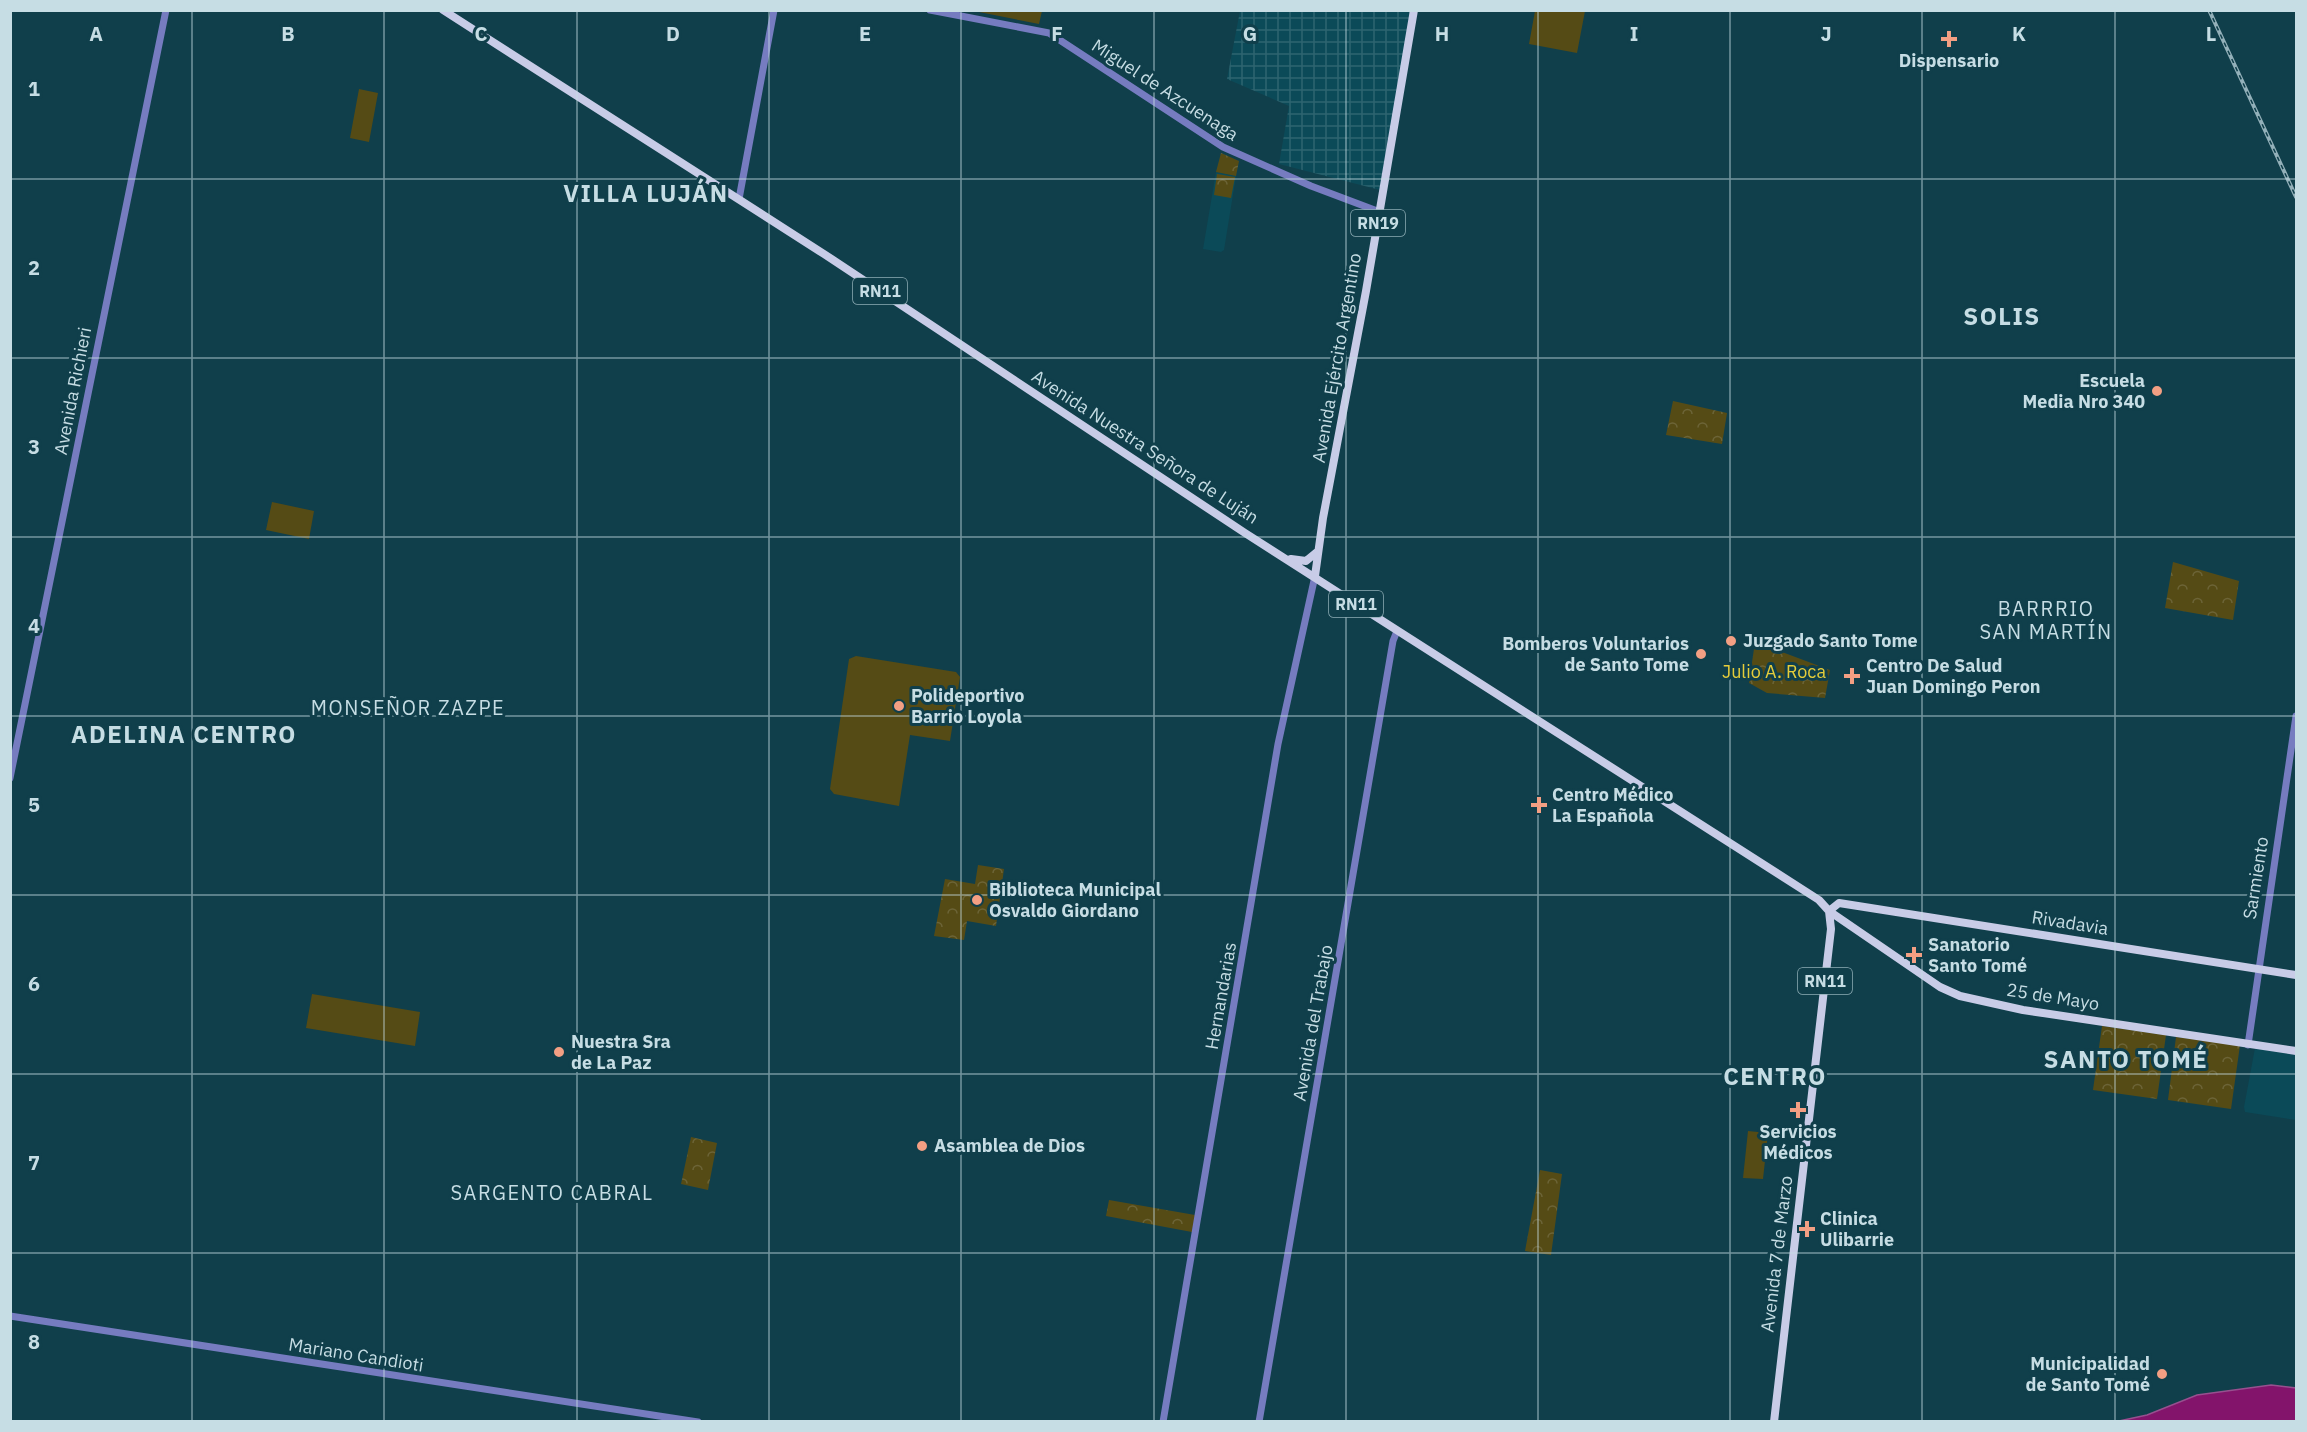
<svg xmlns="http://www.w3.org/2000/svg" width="2307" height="1432" font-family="'IBM Plex Sans',sans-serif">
<defs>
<pattern id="industrial-grid" width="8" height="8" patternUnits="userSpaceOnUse" patternTransform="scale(1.5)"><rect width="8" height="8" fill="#0b4a58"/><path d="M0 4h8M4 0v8" fill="none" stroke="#2d6470"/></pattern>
<pattern id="park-crowns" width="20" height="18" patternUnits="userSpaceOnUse" patternTransform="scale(1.5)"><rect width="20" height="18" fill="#554b15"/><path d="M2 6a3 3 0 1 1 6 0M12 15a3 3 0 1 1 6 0" fill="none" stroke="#6c6437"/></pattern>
</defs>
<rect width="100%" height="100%" fill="#103f4b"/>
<!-- built -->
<path fill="#0b4a58" d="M1216 172 1236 176 1224 250 1221 252 1203 249Z
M2255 1048 2296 1055V1120L2245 1112 2244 1107Z"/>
<!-- industrial -->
<path fill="url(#industrial-grid)" d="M1240 11H1414L1384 191 1279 164 1289 106 1227 79Z"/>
<!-- park -->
<path fill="url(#park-crowns)" d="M1221 153 1239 161 1236 176 1216 172Z
M1217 174 1235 177 1231 198 1214 195Z
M1673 401 1727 413 1722 444 1666 435Z
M2173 562 2239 581 2233 620 2165 608Z
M1755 642 1830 670 1825 698 1767 693 1749 683Z
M978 865 1004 869 996 926 967 921 964 940 934 936 945 879 975 884Z
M2102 1026 2166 1035 2157 1099 2093 1090Z
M2176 1037 2240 1045 2231 1109 2168 1100Z
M691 1137 717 1143 708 1190 681 1184Z
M1540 1170 1562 1174 1551 1255 1525 1251Z
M1109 1200 1195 1215 1192 1232 1106 1216Z"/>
<!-- pitch -->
<path fill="#554b15" d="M974 11V10L1042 11 1039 24Z
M1535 11H1585L1577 53 1529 44Z
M359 89 378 93 369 142 350 138Z
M272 502 314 511 309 539 266 530Z
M856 656 956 672 960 677 950 741 910 735 899 806 834 794 830 789 849 659Z
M312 994 420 1012 415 1046 306 1028Z
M1748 1131 1768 1133 1763 1179 1743 1178Z"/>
<!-- water -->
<path fill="#83146b" stroke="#97508f" stroke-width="1.5" d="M2271 1385 2296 1388V1421H2119L2147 1415 2197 1395Z"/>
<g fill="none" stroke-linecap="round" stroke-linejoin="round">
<!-- minor -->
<path stroke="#767cc0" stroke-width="7" d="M930 10 1049 33 1223 147 1311 186 1380 212
M739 199 774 10
M10 778 166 10
M2248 1045 2296 716
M10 1316 698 1422
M1163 1422 1278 744 1315 576
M1259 1422 1393 641 1397 631"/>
<!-- major -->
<path stroke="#c8cce7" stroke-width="8" d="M443 10 824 254 1245 533 1819 900 1829 911 1940 987 1960 996 2023 1010 2296 1051
M1291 559 1306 561 1317 552
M1315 576 1323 518 1366 291 1414 10
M1829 911 1839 903 2296 975
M1774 1422 1831 929 1829 911"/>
<!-- rail casing -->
<g stroke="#93b0b9" stroke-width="4">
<path id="rail" d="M2209 10 2296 197"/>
</g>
<!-- rail -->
<use href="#rail" stroke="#103f4b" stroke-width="1.5" stroke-dasharray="4.5" stroke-linecap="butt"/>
</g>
<!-- grid -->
<path fill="none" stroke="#c6dde4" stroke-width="1.5" stroke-opacity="0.55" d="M192 10V1422M384 10V1422M577 10V1422M769 10V1422M961 10V1422M1154 10V1422M1346 10V1422M1538 10V1422M1730 10V1422M1922 10V1422M2115 10V1422M10 179H2296M10 358H2296M10 537H2296M10 716H2296M10 895H2296M10 1074H2296M10 1253H2296"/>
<!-- markers -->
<g fill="#f39f83" stroke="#103f4b" stroke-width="2">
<path d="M1946 30h6v6h6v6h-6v6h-6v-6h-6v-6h6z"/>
<circle cx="2157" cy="391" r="6"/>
<circle cx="1731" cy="641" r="6"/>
<circle cx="1701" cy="654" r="6"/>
<path d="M1849 667h6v6h6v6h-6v6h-6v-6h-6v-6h6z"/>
<circle cx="899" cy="706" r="6"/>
<path d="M1536 796h6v6h6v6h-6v6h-6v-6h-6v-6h6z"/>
<circle cx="977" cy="900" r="6"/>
<path d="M1911 946h6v6h6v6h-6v6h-6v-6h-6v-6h6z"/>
<circle cx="559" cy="1052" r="6"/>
<path d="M1795 1101h6v6h6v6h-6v6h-6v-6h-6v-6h6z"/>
<circle cx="922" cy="1146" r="6"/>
<path d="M1804 1220h6v6h6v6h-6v6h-6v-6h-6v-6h6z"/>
<circle cx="2162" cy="1374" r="6"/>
</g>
<g text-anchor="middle" stroke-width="6" stroke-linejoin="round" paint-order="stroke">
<!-- shield labels -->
<g fill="#103f4b" stroke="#8faeb6" stroke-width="1.5">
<rect x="1351" y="210" width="54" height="26" rx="4.5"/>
<rect x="853" y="278" width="54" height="26" rx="4.5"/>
<rect x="1329" y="591" width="54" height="26" rx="4.5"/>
<rect x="1798" y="968" width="54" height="26" rx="4.5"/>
</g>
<g font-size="16" font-weight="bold" fill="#c6dde4">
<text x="1378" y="229">RN19</text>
<text x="880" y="297">RN11</text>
<text x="1356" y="610">RN11</text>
<text x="1825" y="987">RN11</text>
</g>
<!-- poi labels -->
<g font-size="18" font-weight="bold" fill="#c6dde4" stroke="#103f4b" text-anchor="start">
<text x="1949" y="67" text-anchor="middle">Dispensario</text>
<text x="2145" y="387" text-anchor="end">Escuela<tspan x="2145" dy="21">Media Nro 340</tspan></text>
<text x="1743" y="647">Juzgado Santo Tome</text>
<text x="1689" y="650" text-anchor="end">Bomberos Voluntarios<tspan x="1689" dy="21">de Santo Tome</tspan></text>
<text x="1866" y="672">Centro De Salud<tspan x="1866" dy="21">Juan Domingo Peron</tspan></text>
<text x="911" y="702">Polideportivo<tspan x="911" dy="21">Barrio Loyola</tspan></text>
<text x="1552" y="801">Centro Médico<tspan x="1552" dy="21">La Española</tspan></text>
<text x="989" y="896">Biblioteca Municipal<tspan x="989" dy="21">Osvaldo Giordano</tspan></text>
<text x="1928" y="951">Sanatorio<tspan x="1928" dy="21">Santo Tomé</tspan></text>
<text x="571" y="1048">Nuestra Sra<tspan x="571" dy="21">de La Paz</tspan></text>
<text x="1798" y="1138" text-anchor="middle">Servicios<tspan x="1798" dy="21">Médicos</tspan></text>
<text x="934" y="1152">Asamblea de Dios</text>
<text x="1820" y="1225">Clinica<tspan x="1820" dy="21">Ulibarrie</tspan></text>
<text x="2150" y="1370" text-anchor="end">Municipalidad<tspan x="2150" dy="21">de Santo Tomé</tspan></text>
</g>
<!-- street labels -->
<g font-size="18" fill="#c6dde4" stroke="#103f4b">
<text transform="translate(1165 90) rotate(33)" y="6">Miguel de Azcuenaga</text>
<text transform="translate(1337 358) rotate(-80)" y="6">Avenida Ejército Argentino</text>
<text transform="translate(73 391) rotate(-79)" y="6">Avenida Richieri</text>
<text transform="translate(1145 447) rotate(33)" y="6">Avenida Nuestra Señora de Luján</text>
<text transform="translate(2256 878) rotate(-81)" y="6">Sarmiento</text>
<text transform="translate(2070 923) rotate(9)" y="6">Rivadavia</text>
<text transform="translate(1221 996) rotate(-80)" y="6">Hernandarias</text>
<text transform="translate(2053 997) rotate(9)" y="6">25 de Mayo</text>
<text transform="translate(1313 1023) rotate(-80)" y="6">Avenida del Trabajo</text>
<text transform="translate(1777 1254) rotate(-83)" y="6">Avenida 7 de Marzo</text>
<text transform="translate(356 1355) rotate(9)" y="6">Mariano Candioti</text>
</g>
<!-- park labels -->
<g font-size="18" fill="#e6cd3a" stroke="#103f4b">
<text x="1774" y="678">Julio A. Roca</text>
</g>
<!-- neighbourhood labels -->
<g font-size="20" letter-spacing="1.5" fill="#c6dde4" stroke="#103f4b">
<text x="2046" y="616">BARRRIO<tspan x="2046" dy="23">SAN MARTÍN</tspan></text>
<text x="408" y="715">MONSEÑOR ZAZPE</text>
<text x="552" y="1200">SARGENTO CABRAL</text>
</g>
<!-- district labels -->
<g font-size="24" font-weight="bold" letter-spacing="1.5" fill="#c6dde4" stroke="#103f4b">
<text x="646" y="202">VILLA LUJÁN</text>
<text x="2002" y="325">SOLIS</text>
<text x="184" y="743">ADELINA CENTRO</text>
<text x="2126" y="1068">SANTO TOMÉ</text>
<text x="1775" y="1085">CENTRO</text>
</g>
</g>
<g font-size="20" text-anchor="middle" font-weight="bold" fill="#c6dde4" stroke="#103f4b" stroke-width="6" stroke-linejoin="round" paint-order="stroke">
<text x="96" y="41">A</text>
<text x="288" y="41">B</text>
<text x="481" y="41">C</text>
<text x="673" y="41">D</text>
<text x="865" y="41">E</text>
<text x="1057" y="41">F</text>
<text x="1250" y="41">G</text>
<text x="1442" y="41">H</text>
<text x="1634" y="41">I</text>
<text x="1826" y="41">J</text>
<text x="2019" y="41">K</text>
<text x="2211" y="41">L</text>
<text x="34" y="96">1</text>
<text x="34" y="275">2</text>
<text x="34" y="454">3</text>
<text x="34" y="633">4</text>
<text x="34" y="812">5</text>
<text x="34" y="991">6</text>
<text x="34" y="1170">7</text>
<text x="34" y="1349">8</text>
</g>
<!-- border -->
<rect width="2307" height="1432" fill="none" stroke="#c6dde4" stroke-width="24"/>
</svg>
